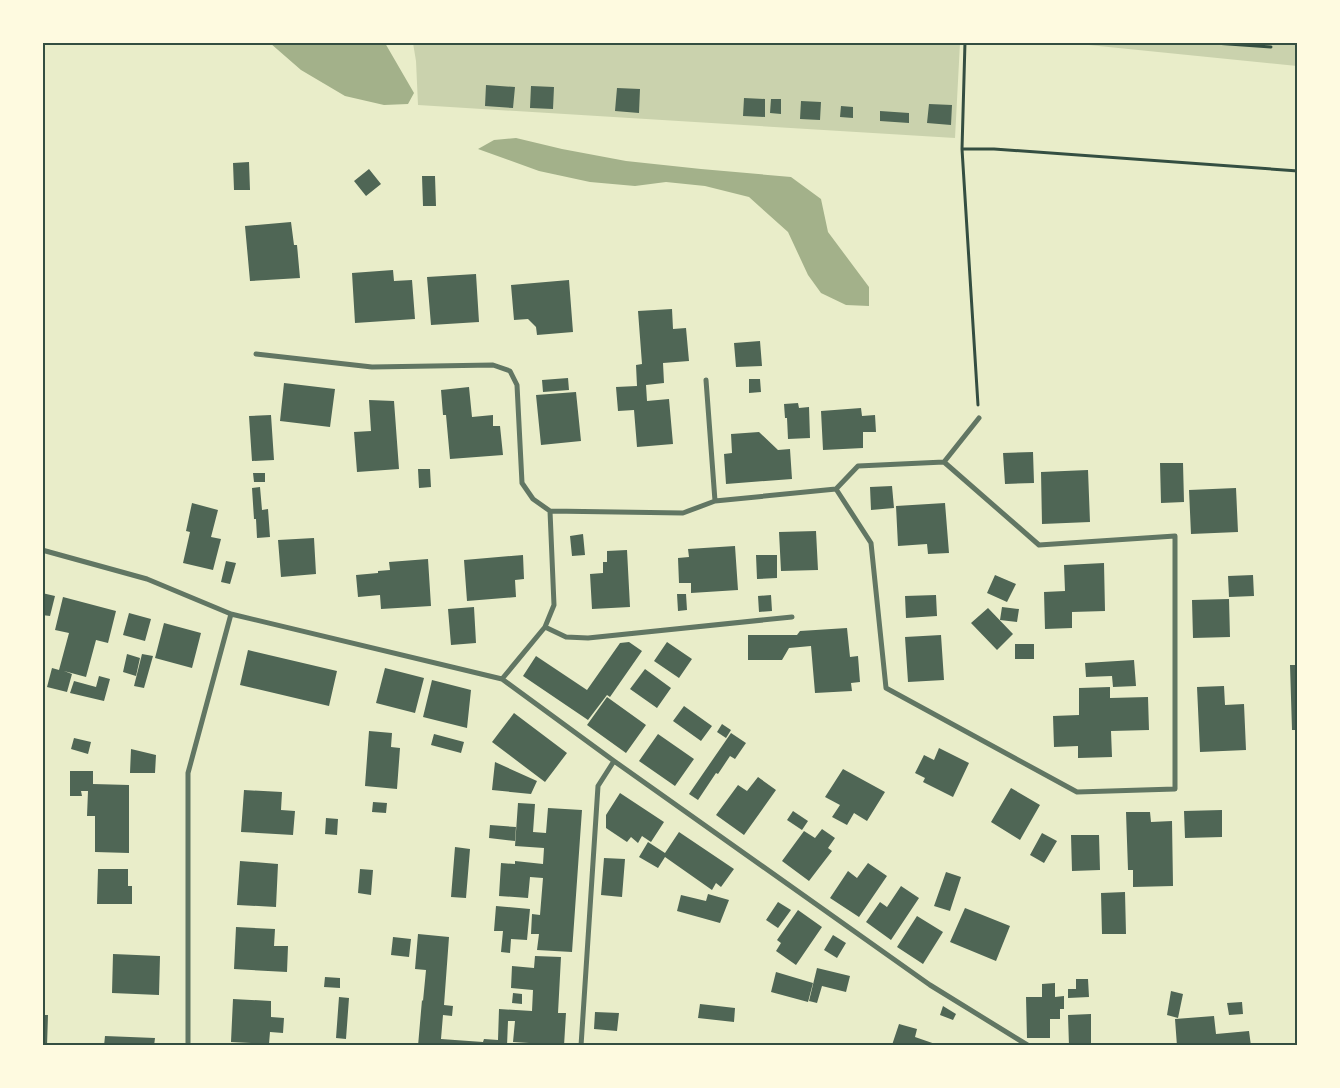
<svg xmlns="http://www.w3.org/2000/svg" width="1340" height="1088" font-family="Arial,sans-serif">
<rect width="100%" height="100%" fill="#e9edc9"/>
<!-- green -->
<path fill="#cad2ad" d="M413 43H960L955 138 418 105 416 61Z
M1069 43H1297V66Z"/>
<!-- water -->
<path fill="#a3b18a" d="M270 43H385L414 93 408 104 384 105 345 96 301 70Z
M516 138 562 149 626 161 701 169 791 177 821 199 828 232 869 287V306L846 305 821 293 808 275 788 232 749 197 705 186 666 182 635 186 590 182 539 171 478 149 494 140Z"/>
<!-- building -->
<path fill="#4f6655" d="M486 85 515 87 513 108 485 106Z
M531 86 554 87 553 109 530 108Z
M617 88 640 89 639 113 615 111Z
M744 98 765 99V117L743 116Z
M771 99H781V114L770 113Z
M801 101 821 102 820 120 800 119Z
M929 104 952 105 951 125 927 123Z
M841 106 853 107V118L840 117Z
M880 111 909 113V123L880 121Z
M249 162 250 190H234L233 163Z
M369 169 381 184 366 196 354 181Z
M422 176H435L436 206H423Z
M291 222 294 245H297L300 278 250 281 245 226Z
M393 270 394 281 412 280 415 319 355 323 352 273Z
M476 274 479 322 431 325 427 277Z
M569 280 573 332 537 335 536 327 528 319 514 320 511 285Z
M672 309 673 329 686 328 689 361 663 363 664 383 646 385 647 401 669 399 673 444 637 447 634 410 618 411 616 387 637 386 636 365 642 364 638 311Z
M760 341 762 366 736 367 734 343Z
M568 378 569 390 543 392 542 380Z
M749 379H760L761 392 749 393Z
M284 383 335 389 330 427 280 421Z
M469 387 472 417 493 415V426H500L503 455 450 459 446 415H443L441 390Z
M576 392 581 441 541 445 536 395Z
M369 400 394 401 399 469 357 472 354 432 371 431Z
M798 403 799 408 809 407 810 438 788 439 787 418H785L784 404Z
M861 408 862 416 875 415 876 432H863V448L823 450 821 411Z
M271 415 274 460 252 461 249 416Z
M759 432 778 450 790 449 792 479 726 484 724 454 732 453 731 434Z
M1033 452 1034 483 1005 484 1003 453Z
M1160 463H1183L1184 502 1161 503Z
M418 469H430L431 487 419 488Z
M1088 470 1090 522 1042 524 1041 472Z
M253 473H265V482H254Z
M892 486 894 508 871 510 870 487Z
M260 487 262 510 268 509 270 537 257 538 256 519H254L252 488Z
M1236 488 1238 532 1191 534 1189 490Z
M192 503 218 510 211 537 221 539 213 570 183 563 190 532 186 531Z
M945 503 949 553 928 554 927 544 898 546 896 506Z
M816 531 818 570 781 571 779 532Z
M583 534 585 555 572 556 570 536Z
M314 538 316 574 281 577 278 540Z
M735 546 738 590 691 593V583H679L678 558 689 557 688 549Z
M627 550 630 607 592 609 590 574 603 573V562H607V551Z
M523 555 524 579 515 580 516 597 467 601 464 560Z
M756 555H777V578L757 579Z
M428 559 431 606 381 609 380 595 358 597 356 575 378 573V571L390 570 389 562Z
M226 561 236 563 230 584 221 582Z
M1104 563 1105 611 1072 612V628L1045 629 1044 592 1065 591 1064 565Z
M995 575 1016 584 1007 602 987 593Z
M1253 575 1254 596 1229 597 1228 576Z
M42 593 55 596 50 616 42 615Z
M677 594H686L687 610 678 611Z
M771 595 772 611 759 612 758 596Z
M936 595 937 616 906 618 905 596Z
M63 597 116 611 108 643 96 640 86 677 64 671 72 674 67 692 47 687 52 668 59 670 69 633 55 630Z
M1229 599 1230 637 1193 638 1192 600Z
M474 607 476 643 451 645 448 609Z
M1002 607 1019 609 1017 622 1000 620Z
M988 608 1013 634 997 650 971 623Z
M129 613 151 619 145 641 123 635Z
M164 623 201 633 192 668 155 658Z
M847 628 850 657 858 656 860 682 851 683 852 691 815 693 811 646 789 648 782 660H748V635H797L800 631Z
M941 635 944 680 908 682 905 637Z
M629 642 642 651 610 697 607 695 588 720 523 676 536 656 587 690 620 643Z
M667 642 692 659 679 678 654 661Z
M1015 644H1034V659H1015Z
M248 650 337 671 329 706 240 685Z
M127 654 140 658 136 676 123 672Z
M142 654 153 656 144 688 134 686Z
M1134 660 1136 686 1113 687 1112 676 1086 677 1085 663Z
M1290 665H1298V730H1292Z
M385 668 424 678 415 713 376 703Z
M645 669 671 688 657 708 630 689Z
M99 676 110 679 104 701 70 693 74 681 96 687Z
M432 680 471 690 467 728 423 717Z
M1224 686 1225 705 1244 704 1246 750 1200 752 1197 687Z
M1110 687V698L1148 697 1149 730 1111 731 1112 757 1078 758V746L1054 747 1053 716 1079 715V688Z
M607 697 646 725 626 753 587 725Z
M684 706 712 726 701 741 673 721Z
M514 713 567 753 545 782 492 742Z
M722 724 731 730 726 738 717 732Z
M369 731 392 733 391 747 400 748 397 789 365 786Z
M731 733 746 743 735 759 730 756 718 774 716 773 698 800 689 794Z
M434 734 464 742 461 753 431 745Z
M658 734 694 759 675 786 639 761Z
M74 738 91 742 88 754 71 749Z
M939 748 969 763 953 797 923 782 925 778 915 773 924 755 934 760Z
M131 749 156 755 155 773H130Z
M495 762 537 781 531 794 492 790Z
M843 769 885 792 867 821 854 813 847 825 832 817 840 805 825 797Z
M70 771H93V784L129 785V853L95 852V816H87L88 791H81L82 796H70Z
M758 777 776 790 744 835 716 815 738 785 747 791Z
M1011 788 1040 805 1020 840 991 822Z
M244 790 282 792 281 810 295 811 293 835 241 832Z
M620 793 664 822 651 842 642 836 638 843 631 837 627 842 606 828V815Z
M373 802 387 803 386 813 372 812Z
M518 803 535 804 533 832 546 833 548 808 582 810 572 952 537 950 539 934H531L532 914 540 915 543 878 530 877 528 898 499 896 501 863 515 864V861L543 864 544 848 515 846Z
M1222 810V837L1185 838 1184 811Z
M793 811 808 821 802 830 787 820Z
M1126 812H1150L1151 822 1172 821 1173 886 1133 887V870H1128Z
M326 818 338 819 337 835 325 834Z
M490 825 516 827 515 841 489 838Z
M822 829 835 838 828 848 832 851 809 881 782 861 804 831 815 838Z
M679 832 734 869 721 887 716 883 712 890 665 857 658 868 639 857 648 842 665 853Z
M1042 833 1057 841 1044 863 1030 855Z
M1071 835H1099L1100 870 1072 871Z
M455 847 470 849 466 898 451 897Z
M604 858 625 859 622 897 601 895Z
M240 861 278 864 276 907 237 905Z
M868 863 887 876 859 917 830 898 848 871 857 878Z
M98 869H128V886H132V904H97Z
M360 869 373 870 371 895 358 893Z
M946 872 961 877 950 911 934 906Z
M901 886 919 898 891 940 866 922 880 902 887 907Z
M1125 892 1126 934H1102L1101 893Z
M708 894 729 900 720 923 677 911 681 895 706 901Z
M778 902 791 910 778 928 766 920Z
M496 906 530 909 527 940 511 939 510 953 501 952 503 931H494Z
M965 908 1010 926 996 961 950 942Z
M798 910 822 927 796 965 776 951 781 943 777 940Z
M917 916 943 932 923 964 897 947Z
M236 927 275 929 274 946H288L287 972 234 969Z
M418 934 449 937 444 1005 453 1006 452 1016 443 1015 441 1039 483 1042 484 1039 498 1040 499 1009 532 1011 533 990 511 988 512 966 534 968 535 956 561 957 558 1013H566L564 1046H530L529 1043 513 1042 515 1021H508L507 1046H418L422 1000 423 1001 426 970 415 969Z
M833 935 846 943 837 958 824 950Z
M393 937 411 939 409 957 391 955Z
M113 954 160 956 159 995 112 993Z
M817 968 850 976 846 992 822 986 817 1003 809 1001Z
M776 972 813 983 808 1002 771 992Z
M325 977 340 978V988L324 987Z
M1076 979H1088L1089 997 1068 998V989H1076Z
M1055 983V997L1064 996V1009H1060V1019H1050V1038H1027L1026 997H1042V984Z
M1171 991 1183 994 1178 1018 1167 1015Z
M513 993 522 994V1004L512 1003Z
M339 997 349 998 346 1039 336 1038Z
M233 999 271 1001V1017L284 1018 283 1033 270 1032 269 1044 231 1042Z
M1242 1002 1243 1014 1229 1015 1227 1003Z
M700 1004 735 1008 734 1022 698 1018Z
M943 1006 956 1014 953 1020 940 1015Z
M595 1012 619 1013 617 1031 594 1029Z
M1091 1014V1046H1069L1068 1015Z
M42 1015H48L47 1046H42Z
M1214 1016 1216 1034 1249 1031 1251 1046H1177L1175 1019Z
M899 1024 917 1029 915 1037 941 1046 892 1045Z
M105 1036 155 1038 154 1046H104Z"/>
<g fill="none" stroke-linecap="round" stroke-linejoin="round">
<!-- path -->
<path stroke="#344e41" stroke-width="3" d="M965 42 962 149 978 405
M1200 42 1271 47
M962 149H994L1298 171"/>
<!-- minor -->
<path stroke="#617663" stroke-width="5" d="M256 354 372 367 493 365 510 371 517 385 522 483 533 499 550 511 683 513 715 501 836 489
M706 380 715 501
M944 462 1039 545 1175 536V789L1077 792 886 688 871 543 836 489 858 466 944 462 979 418
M42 550 147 579 231 614 502 679 614 761 930 985 1029 1046
M545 627 566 637 588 638 792 617
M502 679 545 627 554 605 550 511
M188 1046V773L231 614
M581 1046 598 786 614 761"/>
</g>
<!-- border -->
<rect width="1340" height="1088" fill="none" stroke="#fefae0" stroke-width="88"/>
<rect x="44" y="44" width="1252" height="1000" fill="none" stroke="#344e41" stroke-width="2"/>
</svg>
